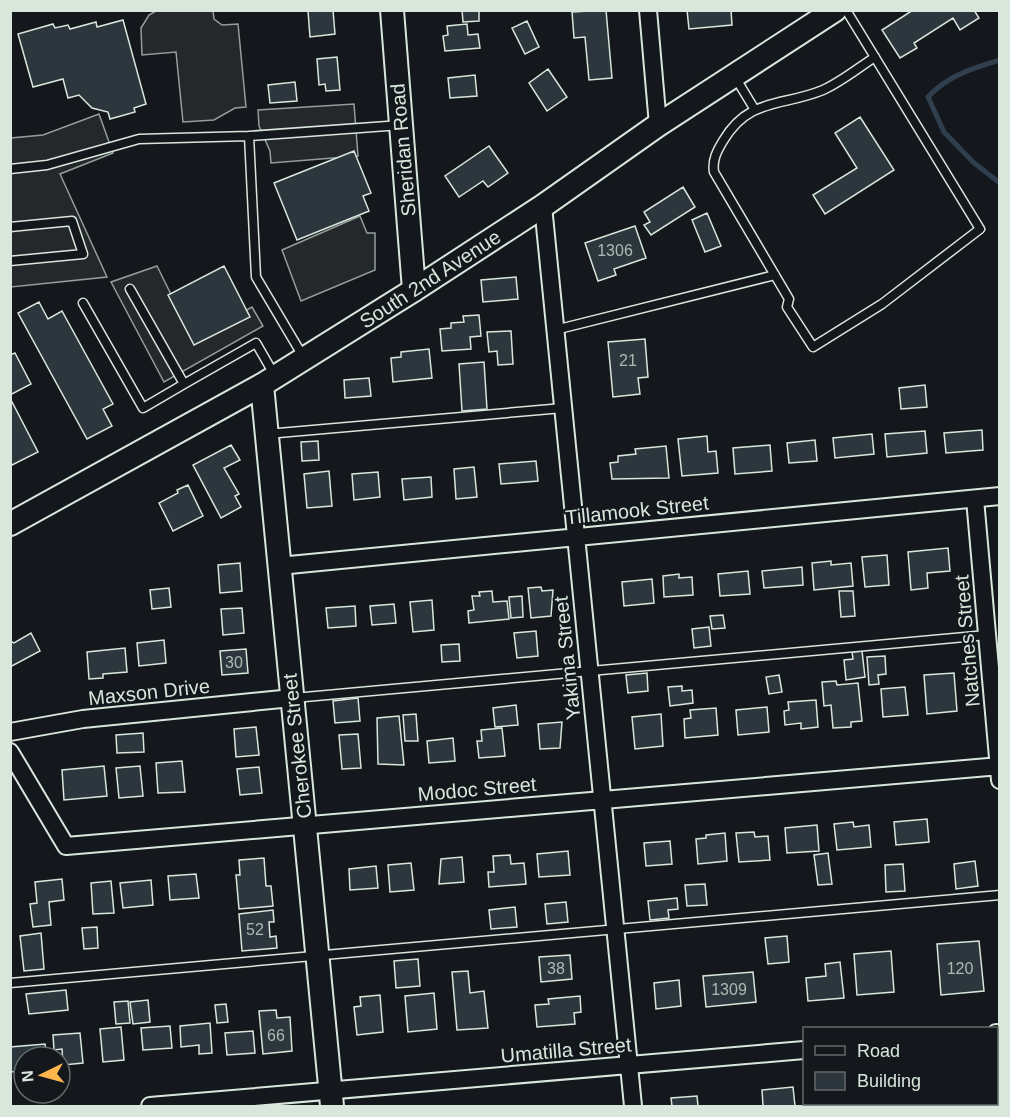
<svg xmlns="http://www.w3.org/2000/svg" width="1010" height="1117" font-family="Helvetica,sans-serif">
<rect width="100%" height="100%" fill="#14181c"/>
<!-- parking -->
<path fill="#24282b" stroke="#939e99" stroke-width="1.5" d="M156 11H213L214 19 222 25 238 24 246 107 235 108 214 120 183 122 176 52 142 55 141 28 149 15Z
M354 104 358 156 271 163 270 151 259 126 258 110Z
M99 114 113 153 60 174 107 277 11 287V138L43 135Z
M360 216 367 233H375V270L301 301 282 250Z
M157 266 193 339 252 307 263 326 164 382 111 282Z"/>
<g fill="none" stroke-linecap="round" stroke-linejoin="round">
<!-- stream -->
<path stroke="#2f3f4d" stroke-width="5" d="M1000 60C973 68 947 76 928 97L944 132 974 163 1000 183"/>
</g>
<!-- building -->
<path fill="#2c363c" stroke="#d8e6dc" stroke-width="1.5" d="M333 10 335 34 310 37 308 11Z
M462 10H479V21L463 22Z
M606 10 612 78 589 80 585 37 574 38 572 12Z
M687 10H731L732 25 689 29Z
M913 10H974L979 18 960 30 953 18 914 43 917 48 900 58 882 30Z
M123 20 146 104 134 108 135 112 110 119 108 112 92 108 79 95 68 98 63 79 33 87 18 34 53 24 55 28 68 25 70 29 96 22 97 27Z
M527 21 539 47 525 54 512 28Z
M467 24 468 35 478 34 480 48 445 51 443 36 448 35 447 26Z
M337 57 340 90 326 91 325 84 319 85 317 59Z
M548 69 567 97 547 111 529 83Z
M475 75 477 96 450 98 448 78Z
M295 82 297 101 270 103 268 85Z
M860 117 894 170 825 214 813 195 857 168 835 133Z
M489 146 508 173 488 187 483 181 459 197 445 176Z
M354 151 371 193 363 196 369 211 297 240 274 183Z
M683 187 695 207 651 235 644 225 650 222 644 212Z
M707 213 721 246 705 252 692 220Z
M635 226 646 258 614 269 616 275 598 281 585 243Z
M224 266 250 317 194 345 168 295Z
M516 277 518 299 483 302 481 280Z
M39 302 48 319 62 311 113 404 103 409 112 426 87 439 18 313Z
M479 315 481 336 470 337 471 349 442 351 440 329 451 328V323L464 322 463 316Z
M511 331 513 364 498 365 497 351 489 352 487 332Z
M645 339 648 377 638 378 640 394 613 397 608 342Z
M429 349 432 378 393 382 391 358 401 357V352Z
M15 353 31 384 10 395V355Z
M484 362 487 409 462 411 459 364Z
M369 378 371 396 345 398 344 380Z
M925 385 927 407 901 409 899 388Z
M10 398 38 452 10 466Z
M982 430 983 450 946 453 944 433Z
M925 431 927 453 887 457 885 434Z
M872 434 874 454 835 458 833 438Z
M707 436 708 452 716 451 718 473 682 476 678 439Z
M815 440 817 461 789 463 787 443Z
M318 441 319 460 302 461 301 442Z
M231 445 240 460 224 468 239 494 235 496 241 507 221 518 193 465Z
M770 445 772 471 735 474 733 448Z
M666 446 669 478 612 479 610 463 618 462V456L636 454 635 449Z
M536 461 538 481 501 484 499 464Z
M474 467 477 497 456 499 454 469Z
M329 471 332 506 307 508 304 474Z
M378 472 380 497 354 500 352 474Z
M431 477 432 497 404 500 402 479Z
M188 485 203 516 173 531 159 503 178 493 177 490Z
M948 548 950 571 927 573 928 588 911 590 908 552Z
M887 555 889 585 865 587 862 557Z
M831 561V565L851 563 853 586 814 590 812 563Z
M240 563 242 591 220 593 218 565Z
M802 567 803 585 764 588 762 571Z
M748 571 750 594 720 596 718 574Z
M679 574V578L692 577 693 595 664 597 663 576Z
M652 579 654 603 624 606 622 582Z
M541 587 542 591 553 590 551 616 531 618 528 588Z
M169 588 171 607 152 609 150 590Z
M492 591 493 602 507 601 509 619 469 623 468 611 474 610 472 596H480L479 592Z
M839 591H853L855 616 841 617Z
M522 596 523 617 511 618 509 597Z
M432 600 434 630 413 632 410 602Z
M394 604 396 623 372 625 370 606Z
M355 606 356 626 328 628 326 608Z
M242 608 244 633 223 635 221 609Z
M723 615 725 628 712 629 710 616Z
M709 627 711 646 694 648 692 629Z
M536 631 538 656 517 658 514 633Z
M31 633 40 651 10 667V641L14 643Z
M164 640 166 663 139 666 137 643Z
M459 644 460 661 442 662 441 645Z
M125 648 127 672 103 674V678L89 679 87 652Z
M246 649 248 673 222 675 220 651Z
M862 651 865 677 846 680 844 660 853 659 852 652Z
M885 656 886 674 878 675 879 684 869 685 867 657Z
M647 673 648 691 628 693 626 675Z
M954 673 957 711 927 714 924 675Z
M779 675 782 692 769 694 766 677Z
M836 681 837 685 858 683 862 721 851 722V727L833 728 831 705 824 706 822 682Z
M682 686V691L692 690 693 703 670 706 668 687Z
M905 687 908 715 883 717 881 689Z
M358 698 360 721 335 723 333 701Z
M816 700 818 727 801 729V723L785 725 784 711 789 710 788 702Z
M516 705 518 725 495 727 493 708Z
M767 707 769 732 738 735 736 710Z
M716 708 718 735 685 738 684 719 691 718 690 710Z
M416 714 418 741H405L403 715Z
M661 714 663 746 635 749 632 717Z
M399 716 404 765 378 764 377 718Z
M562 722 560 748 540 749 538 724Z
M256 727 259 755 236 757 234 729Z
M502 728 505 756 479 758 477 741H482L481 730Z
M143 733 144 752 117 753 116 735Z
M358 734 361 768 342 769 339 735Z
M453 738 455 761 429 763 427 741Z
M182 761 185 792 158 793 156 763Z
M104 766 107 796 64 800 62 770Z
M140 766 143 796 119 798 116 768Z
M259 767 262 793 240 795 237 769Z
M927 819 929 842 896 845 894 822Z
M853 822 854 827 869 825 871 847 837 850 834 824Z
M817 825 819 851 787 853 785 828Z
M754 832 755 837 768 836 770 860 739 862 736 833Z
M725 833 727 861 698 864 696 839 706 838V835Z
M670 841 672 864 646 866 644 843Z
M568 851 570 875 539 877 537 854Z
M828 853 832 884 818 885 814 855Z
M510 855 511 864 524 863 526 884 489 887 488 872H494L493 856Z
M462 857 464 882 439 884 441 859Z
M264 858 266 886H271L273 906 239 909 236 875H240L239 860Z
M975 861 978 886 956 889 954 864Z
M411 863 414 890 390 892 388 865Z
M903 864 905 891 886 892 885 865Z
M376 866 378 888 350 890 349 869Z
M196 874 199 898 170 900 168 876Z
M62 879 64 900 49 902 51 925 33 927 30 904 37 903 35 882Z
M151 880 153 905 123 908 120 883Z
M111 881 114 913 93 914 91 883Z
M705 884 707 905 687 906 685 885Z
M677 898 678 909 668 910 669 918 650 920 648 901Z
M566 902 568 922 547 924 545 904Z
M515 907 517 927 491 929 489 910Z
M273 910 274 922H269L270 937 276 936 277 948 242 951 239 914Z
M97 927 98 948 84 949 82 928Z
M41 933 44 969 24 971 20 936Z
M787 936 789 962 768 964 765 938Z
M979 941 984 991 941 995 937 944Z
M891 951 894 992 857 995 854 954Z
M570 955 572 979 541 982 539 957Z
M418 959 420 986 396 988 394 961Z
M840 962 844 998 808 1001 806 978 826 976 825 964Z
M468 971 470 993 484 991 488 1028 457 1030 452 972Z
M753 972 756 1002 706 1007 703 976Z
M679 980 681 1006 656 1009 654 983Z
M66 990 68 1010 29 1014 26 994Z
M434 993 437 1029 408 1032 405 996Z
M380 995 383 1032 357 1035 354 1007 361 1006 360 997Z
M580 996 581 1012 574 1013 575 1024 537 1027 535 1005 549 1004 548 999Z
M148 1000 150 1022 133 1024 130 1002Z
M128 1001 130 1023 116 1024 114 1002Z
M226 1004 228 1022 217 1023 215 1005Z
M276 1010 277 1018 290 1017 292 1051 263 1054 259 1011Z
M210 1023 212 1053 199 1054V1045L181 1047 180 1026Z
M170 1026 172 1048 143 1050 141 1028Z
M121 1027 124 1060 103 1062 100 1029Z
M253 1031 255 1053 227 1055 225 1033Z
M80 1033 83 1063 63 1065 62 1049 54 1050 53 1035Z
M45 1044 47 1057H24V1071L10 1072V1047Z
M793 1087 795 1106H763L762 1090Z
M697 1096 698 1106H672L671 1098Z
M860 1104H896V1105L860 1106Z"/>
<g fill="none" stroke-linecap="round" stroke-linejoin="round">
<!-- lane casing -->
<g stroke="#d8e6dc" stroke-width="11">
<path id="lane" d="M846 10 980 229 882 304 813 347 787 307 789 299 714 172C712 160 717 151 723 141 749 97 782 107 823 90 841 82 858 68 875 57
M735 77 755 110
M10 169 47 165 139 139 249 136
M10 227 72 221 83 254 10 261
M130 289 184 384 256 343 275 376
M83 303 143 408 184 384
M555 330 775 275
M304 358 256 277 249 136 401 125
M267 434 563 408
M294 698 987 635
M10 983 1000 895"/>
</g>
<!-- street casing -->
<g stroke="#d8e6dc" stroke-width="20">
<path id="street" d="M648 10 658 125
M543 206 633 1106
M975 499 1000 780
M279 566 1000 496
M10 732 83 719 292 698
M10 752 66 846 1000 766
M996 1033H1000
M150 1106 804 1050"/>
</g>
<!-- secondary casing -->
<g stroke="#d8e6dc" stroke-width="26">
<path id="secondary" d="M392 10 414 290
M262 385 332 1106
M10 524 262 385 414 290 543 206 658 125 835 10"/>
</g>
<!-- lane -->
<use href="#lane" stroke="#14181c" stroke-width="8"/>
<!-- street -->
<use href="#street" stroke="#14181c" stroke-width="16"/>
<!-- secondary -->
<use href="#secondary" stroke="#14181c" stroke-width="22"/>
</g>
<g text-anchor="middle" stroke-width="4.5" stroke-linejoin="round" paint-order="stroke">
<!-- number labels -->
<g font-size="16" fill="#adbab4">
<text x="615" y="256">1306</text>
<text x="628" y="366">21</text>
<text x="234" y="668">30</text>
<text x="255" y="935">52</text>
<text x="556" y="974">38</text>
<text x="960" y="974">120</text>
<text x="729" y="995">1309</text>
<text x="276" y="1041">66</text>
</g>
<!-- street labels -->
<g font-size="20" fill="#d8e6dc" stroke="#14181c">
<text transform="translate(403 150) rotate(-95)" y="7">Sheridan Road</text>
<text transform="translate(430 279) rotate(-33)" y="7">South 2nd Avenue</text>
<text transform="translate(637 510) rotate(-6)" y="7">Tillamook Street</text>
<text transform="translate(967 641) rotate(-95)" y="7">Natches Street</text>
<text transform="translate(567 658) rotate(-96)" y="7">Yakima Street</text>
<text transform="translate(149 692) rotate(-6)" y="7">Maxson Drive</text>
<text transform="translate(297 746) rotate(-96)" y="7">Cherokee Street</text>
<text transform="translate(477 789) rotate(-5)" y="7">Modoc Street</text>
<text transform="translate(566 1050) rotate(-5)" y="7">Umatilla Street</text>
</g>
</g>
<!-- border -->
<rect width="1010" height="1117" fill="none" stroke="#d8e6dc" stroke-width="24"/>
<!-- legend -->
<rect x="803" y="1027" width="195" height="78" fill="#14181c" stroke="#626a69" stroke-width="1.5"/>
<rect x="815" y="1046" width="30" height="9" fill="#14181c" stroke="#626a69" stroke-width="1.5"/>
<text x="857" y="1057" font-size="18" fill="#d8e6dc">Road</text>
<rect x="815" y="1072" width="30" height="18" fill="#2c363c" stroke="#626a69" stroke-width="1.5"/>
<text x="857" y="1087" font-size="18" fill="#d8e6dc">Building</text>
<!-- north arrow -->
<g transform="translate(42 1075) rotate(265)"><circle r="28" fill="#14181c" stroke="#626a69" stroke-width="1.5"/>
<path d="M0-4.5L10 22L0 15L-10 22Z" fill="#ffb74d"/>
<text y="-9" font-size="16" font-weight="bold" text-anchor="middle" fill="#d8e6dc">N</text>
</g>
</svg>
